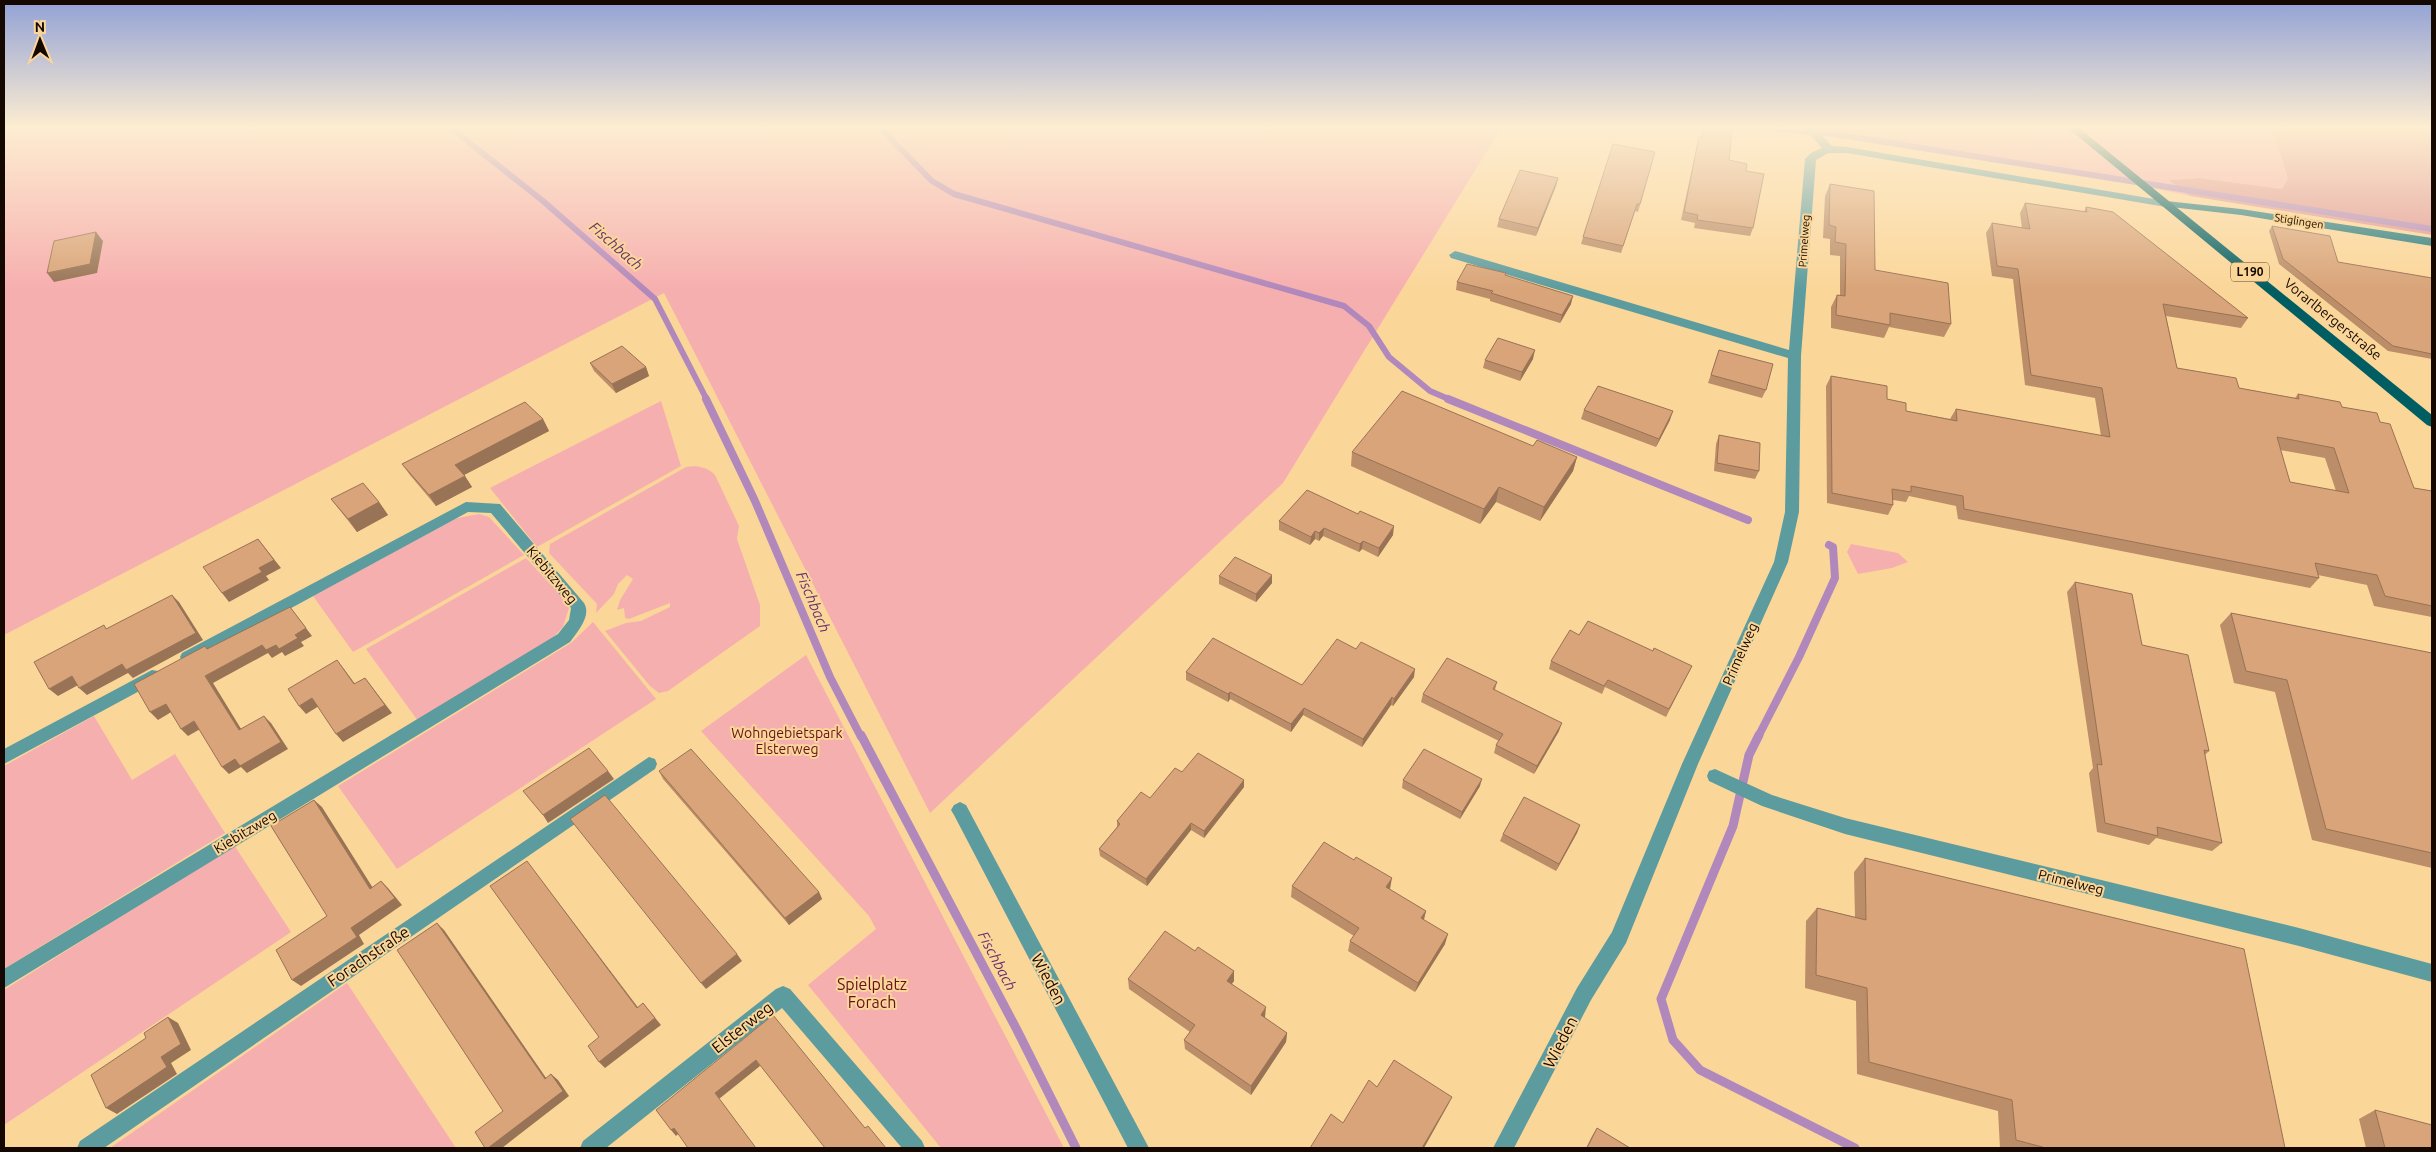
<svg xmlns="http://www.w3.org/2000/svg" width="2436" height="1152" font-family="Ubuntu,sans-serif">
<rect width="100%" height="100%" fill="#fbd699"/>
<!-- green -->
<path fill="#f6afaf" d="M4 128H1501L1283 483 930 813 664 293 4 635Z
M1785 128H2272L2288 179 2282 189 2200 178 2170 180 2190 196 2083 173Z
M661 401 681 466 537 547 490 488Z
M686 467C697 465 707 467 715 475L739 526 737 539 760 605V626L668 691 659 693 650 686 605 631 626 623 641 621 670 607V603L629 619 625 618 624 608 617 610 620 600 633 579 627 575 618 584 614 594 596 613 597 604 549 553 550 544Z
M479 514 489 517 524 555 353 652 313 596 453 519Z
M1851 544 1898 553 1908 562 1892 568 1858 574 1847 552Z
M526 558 562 597 569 608 563 627 551 640 418 721 366 649Z
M593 622 656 699 397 869 338 786 571 643Z
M806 655 1064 1148H941L808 985 876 929 869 916 701 731Z
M94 716 132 780 175 754 225 833 4 969V766Z
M234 845 291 932 4 1125V990Z
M347 983 456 1148H110Z"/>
<!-- forest -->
<path fill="#df9897" d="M2272 128H2432V235L2190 196 2169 180 2200 178 2282 189 2288 179Z"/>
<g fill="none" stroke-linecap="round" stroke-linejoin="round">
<!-- stream-far2 -->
<path stroke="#b188bb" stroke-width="6" d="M451 128 543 201 655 299 707 400
M880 128 932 181 954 194 1344 306 1369 326 1389 357 1430 391 1451 400
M1771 128 1834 134 2432 229"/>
<!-- stream-far1 -->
<path stroke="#b188bb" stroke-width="8" d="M706 399 755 501 830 677 861 737
M1448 399 1748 520
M1758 737 1799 657 1835 578 1833 547 1829 545"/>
<!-- stream -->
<path stroke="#b188bb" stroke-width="9" d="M861 735 1017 1030 1076 1148
M1759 735 1749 755 1733 826 1661 999 1673 1040 1700 1070 1855 1148"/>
<!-- street -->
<path fill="#5c9c9f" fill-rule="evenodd" d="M1804 128H1815L1832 146 1847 147 2166 201 2172 204 2166 207 1847 153H1828L1816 160 1801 356 1799 512 1788 562 1698 764 1626 943 1591 1000 1514 1148H1493L1577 988 1612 932 1682 764 1774 562 1785 512 1788 358 1451 258 1449 255 1455 251 1459 252 1789 350 1805 159 1811 153 1822 148Z
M466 502 500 504 584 603C592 616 577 632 570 642L4 988V969L558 634 569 620 571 608 491 513 468 512 194 661 188 663 182 661 180 657 182 653Z
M152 670 158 671 160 676 158 681 4 764V749Z
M649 757 655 759 657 764 655 769 104 1148H77L80 1141Z
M1715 769 1772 795 1845 818 2299 928 2432 964V982L2299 946 1845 834 1762 806 1709 781 1707 776 1709 771Z
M960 802 966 805 1149 1148H1128L954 815 951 810 954 805Z
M783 986 790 989 922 1141 925 1148H902L782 1008 606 1148H580L583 1141 776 989Z"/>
<!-- secondary -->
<path fill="#21787c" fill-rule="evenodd" d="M2166 201 2241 209 2432 238V246L2241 215 2162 206 2160 204Z"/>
<!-- primary -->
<path fill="#005d61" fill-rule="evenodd" d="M2068 128H2079L2432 415V427L2427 425Z"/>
</g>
<!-- wall -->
<path fill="#bb8d68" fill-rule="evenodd" d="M1703 128H1719L1729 160 1746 171 1753 228 1750 236 1694 228 1695 223 1681 220 1697 145 1699 137H1701Z
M1655 152 1638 212 1635 211 1621 253 1581 244 1583 237Z
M1558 178 1556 186 1536 236 1497 227 1499 219Z
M1830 184 1875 270 1951 324 1944 337 1889 327 1884 338 1831 328V307L1837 295H1840V256L1830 255V239L1823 238 1825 196Z
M2025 203 2084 212 2086 207 2248 318 2241 328 2166 316 2177 368 2239 388 2295 398 2298 394 2342 407 2380 422 2414 488 2432 491V617L2374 606 2367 585 2318 575 2319 578 2310 588 1958 519 1956 506 1909 496 1906 502 1893 500V505L1888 515 1827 503 1826 386 1831 376 1887 399 1906 411 1950 419 1956 409 2101 436 2095 398 2025 385 2013 279 1992 276 1986 233 1992 223 2022 228 2020 213ZM2280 450 2325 458 2336 491 2290 482Z
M2272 226 2338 262 2432 278V359L2388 351 2279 264 2269 231Z
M1506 273 1505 275 1571 304 1560 323 1490 301V299L1456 290 1457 282Z
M1719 350 1766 390 1762 398 1708 383Z
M1533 359 1520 381 1483 368 1485 360Z
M590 363 646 367 649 376 616 393 594 371Z
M1584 410 1670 420 1656 447 1581 419Z
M543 419 549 431 464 475 472 487 436 506 410 475 402 464Z
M1719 435 1759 471 1755 479 1714 471 1716 444Z
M1533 446 1577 457 1573 471 1540 521 1496 502 1480 524 1351 466 1352 452Z
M331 499 379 502 388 515 357 532Z
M1279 521 1393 535 1378 557 1362 549 1359 552 1323 536 1319 541 1315 539 1310 545 1279 530Z
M1219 576 1272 583 1256 602 1219 584Z
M2075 582 2142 645 2209 751 2205 755 2222 843 2212 851 2156 838 2149 845 2097 832 2089 773 2093 768 2067 592Z
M2231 613 2432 653V868L2312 840 2275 692 2234 683 2220 625Z
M1579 635 1653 651 1692 666 1666 717 1605 687 1602 694 1549 669 1551 661Z
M1186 672 1302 685 1414 677 1393 706 1391 705 1362 747 1303 715 1291 732 1230 699 1228 702 1186 680Z
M1497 682 1495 690 1559 731 1534 774 1494 753 1496 745 1499 741 1421 702 1423 694Z
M659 771 819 892 822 899 789 925 663 779Z
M1182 772 1244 780V787L1204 838 1191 830 1147 886 1100 856 1099 849 1117 827V821L1150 798Z
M1403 780 1480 786 1460 819 1402 788Z
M1580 825 1577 833 1556 871 1500 841 1503 834Z
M1865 858 2285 1148H2000L1998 1111 1857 1074 1856 1001 1805 988 1806 921 1817 908 1855 917 1854 872Z
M1292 886 1390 889V890L1426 911 1424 920 1445 944 1415 992 1348 951 1350 941 1354 936 1291 897Z
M1195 951 1234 971V981L1231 984 1265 1017V1018L1287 1033 1286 1042 1251 1095 1185 1049 1184 1040 1190 1032 1129 989 1128 979Z
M2375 1110 2432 1148H2366L2359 1119Z
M1597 1128 1630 1148H1586L1592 1136Z"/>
<!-- shaded-wall -->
<path fill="#987355" d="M1558 178 1556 186 1536 236 1538 228Z
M96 232 103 241 97 273 54 282 47 273Z
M1573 296 1571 304 1560 323 1562 315Z
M1535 350 1533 359 1520 381 1522 372Z
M646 367 649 376 616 393 612 384Z
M1673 411 1670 420 1656 447 1659 439Z
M543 419 549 431 462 476 455 465Z
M1577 457 1573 471 1540 521 1544 507Z
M465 476 472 487 436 506 429 495Z
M1499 487 1496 502 1480 524 1484 509Z
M379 502 388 515 357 532 348 519Z
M1394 526 1393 535 1378 557 1379 548Z
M1324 528 1323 536 1319 541V533Z
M1315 531V539L1310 545 1311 537Z
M258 539 281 568 266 576 269 580 229 602 222 593 259 568Z
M1363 541 1362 549 1359 552 1360 544Z
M1272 575V583L1256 602V594Z
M172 595 179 602 203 640 133 678 128 673 87 695 79 688 122 664Z
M290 607 312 636 301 642 304 646 285 656 282 652 272 658 268 653 213 683 246 737 239 730 205 676 262 645 295 635Z
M337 660 344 669 361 692 354 684Z
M1415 669 1414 677 1393 706 1394 699Z
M72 676 80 684 58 696 49 689Z
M365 678 392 713 343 742 336 734Z
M1230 692V699L1228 702V694Z
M1392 697 1391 705 1362 747 1363 739Z
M312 698 319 706 306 714 299 706Z
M166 704 173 711 158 720 150 712Z
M1304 708 1303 715 1291 732V724Z
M264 716 271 723 288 749 247 773 241 767 229 774 222 767Z
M194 721 202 728 188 736 181 729Z
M1562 723 1559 731 1534 774 1537 766Z
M608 771 614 779 548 823 543 815Z
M1482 779 1480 786 1460 819 1462 812Z
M1244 780V787L1204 838V831Z
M314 800 322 807 378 896 370 889Z
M1191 823V830L1147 886 1146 879Z
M1580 825 1577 833 1556 871 1559 864Z
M527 861 533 869 643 1014 637 1008Z
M1392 878 1390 889 1384 898 1386 887Z
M381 881 388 888 402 905 359 935 364 944 301 986 292 980 351 928Z
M819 892 822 899 789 925 785 918Z
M1426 911 1423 922 1421 918Z
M437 923 444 930 551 1085 545 1079Z
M1448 934 1445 944 1415 992 1418 983Z
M737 954 742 961 706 989 701 983Z
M1234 971V981L1227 991V981Z
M643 1003 661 1025 605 1068 599 1062Z
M1266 1007 1265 1017 1260 1024 1261 1015Z
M168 1017 178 1023 191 1050 171 1063 177 1074 117 1114 106 1108 161 1057Z
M1287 1033 1286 1042 1251 1095V1086Z
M756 1060 760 1066 719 1099 756 1148 715 1093Z
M551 1074 558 1080 569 1096 502 1148H488Z
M1452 1097 1448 1105 1424 1148H1422Z
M674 1128 679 1133 676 1136 671 1130Z"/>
<!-- building -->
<path fill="#d9a479" stroke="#987355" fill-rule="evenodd" d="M1703 128H1719L1732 130 1729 160 1747 164 1746 171 1764 174 1753 228 1697 220 1698 215 1684 212 1699 137H1702Z
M1613 144 1655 152 1640 204H1637L1623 246 1583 237Z
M1520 170 1558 178 1538 228 1499 219Z
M1830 184 1874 191 1875 270 1948 283 1951 324 1890 313V325L1836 315 1837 295 1845 296 1846 244 1835 242 1836 227 1829 225Z
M2025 203 2087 212 2086 207 2113 212 2248 318 2163 304 2177 368 2236 378 2239 388 2299 399 2298 394 2340 402 2342 407 2377 413 2380 422 2390 424 2414 488 2432 491V606L2385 596 2377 575 2315 563 2319 578 1964 509 1963 496 1911 486V492L1892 489 1893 505 1832 493 1831 376 1887 386V399L1906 403V411L1957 421 1956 409 2110 437 2102 388 2031 375 2018 269 1997 266 1992 223 2030 229ZM2277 437 2334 448 2349 493 2290 482Z
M2272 226 2330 236 2338 262 2432 278V354L2393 346 2283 259Z
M96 232 90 264 47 273 54 241Z
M1467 264 1506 273 1505 275 1573 296 1562 315 1491 293 1493 291 1457 282Z
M1498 338 1535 350 1522 372 1485 360Z
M622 346 646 367 612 384 590 363Z
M1719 350 1773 364 1766 390 1711 375Z
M1598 386 1673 411 1659 439 1584 410Z
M1402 391 1533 446 1537 440 1577 457 1544 507 1499 487 1484 509 1352 452Z
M525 402 543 419 455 465 465 476 429 495 402 464Z
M1719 435 1760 443 1759 471 1717 463Z
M363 483 379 502 348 519 331 499Z
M1307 490 1358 514 1360 511 1394 526 1379 548 1363 541 1360 544 1324 528 1319 533 1315 531 1311 537 1279 521Z
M258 539 274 560 259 568 262 572 222 593 203 567Z
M1235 557 1272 575 1256 594 1219 576Z
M2075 582 2132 594 2142 645 2188 655 2209 751 2204 750 2222 843 2157 827 2158 836 2105 823 2097 764 2102 765Z
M172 595 196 633 126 670 122 664 79 688 72 676 49 689 34 662 104 625 106 629Z
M290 607 306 628 295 635 298 638 279 649 276 645 266 650 262 645 205 676 239 730 264 716 281 742 240 766 235 759 222 767 194 721 181 729 166 704 150 712 134 684 205 646 207 649Z
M2231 613 2432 653V853L2326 829 2287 680 2246 671Z
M1588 621 1653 651 1654 648 1692 666 1669 709 1608 680 1604 686 1551 661 1570 630 1579 635Z
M1213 638 1302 685 1337 639 1356 649 1361 642 1415 669 1394 699 1392 697 1363 739 1304 708 1291 724 1230 692 1228 694 1186 672Z
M1447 658 1497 682 1493 689 1562 723 1537 766 1496 745 1503 734 1423 694Z
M337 660 354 684 365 678 385 705 336 734 312 698 299 706 288 689Z
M589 748 608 771 543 815 523 791Z
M691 749 819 892 785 918 659 771Z
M1424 749 1482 779 1462 812 1403 780Z
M1198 753 1244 780 1204 831 1191 823 1146 879 1099 849 1120 824 1117 821 1141 792 1150 798 1175 768 1182 772Z
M605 795 737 954 701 983 570 819Z
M1524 797 1580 825 1559 864 1503 834Z
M314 800 370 889 381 881 395 898 351 928 357 937 292 980 276 950 327 916 271 826Z
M1324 842 1354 860 1356 857 1392 878 1386 887 1426 911 1421 918 1448 934 1418 983 1350 941 1359 928 1292 886Z
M1865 858 2244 949 2285 1148H2046L2016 1140 2012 1100 1869 1062 1867 988 1816 975 1817 908 1866 920Z
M527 861 637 1008 643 1003 655 1018 599 1062 588 1046 599 1037 490 886Z
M437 923 545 1079 551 1074 563 1091 488 1148H485L475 1132 503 1111 397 950Z
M1165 931 1195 951 1198 947 1234 971 1227 981 1266 1007 1261 1015 1287 1033 1251 1086 1184 1040 1195 1025 1128 979Z
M773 1015 865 1128 868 1126 886 1148H825L756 1060 715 1093 756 1148H688L674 1128 671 1130 656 1110Z
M168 1017 181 1044 161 1057 167 1067 106 1108 91 1075 146 1038 144 1033Z
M1394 1060 1452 1097 1422 1148H1310L1331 1114 1343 1123 1369 1080 1377 1087Z
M2375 1110 2432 1125V1148H2385Z
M1597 1128 1630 1148H1587Z"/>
<!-- sky -->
<linearGradient id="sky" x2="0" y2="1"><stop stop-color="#92a2d6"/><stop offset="0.44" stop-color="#fdedd1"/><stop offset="1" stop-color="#fdedd1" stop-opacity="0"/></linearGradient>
<rect width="2436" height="289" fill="url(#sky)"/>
<g text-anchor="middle" stroke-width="4" stroke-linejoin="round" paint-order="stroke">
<!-- far-street labels -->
<g font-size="11" fill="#150800" stroke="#fbd699">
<text transform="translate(2299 221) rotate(9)" y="4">Stiglingen</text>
<text transform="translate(1804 241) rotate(-86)" y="4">Primelweg</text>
</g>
<!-- shield labels -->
<rect fill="#fbd699" stroke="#5a462e" stroke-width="1" x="2231" y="262.5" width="38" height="19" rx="4"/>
<g font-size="12" font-weight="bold" fill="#150800">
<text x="2250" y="276">L190</text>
</g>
<!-- street labels -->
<g font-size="14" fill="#150800" stroke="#fbd699">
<text transform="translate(2333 319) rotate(39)" y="5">Vorarlbergerstraße</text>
<text transform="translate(552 575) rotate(50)" y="5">Kiebitzweg</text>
<text transform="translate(1740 654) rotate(-66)" y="5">Primelweg</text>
<text transform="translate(245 832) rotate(-31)" y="5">Kiebitzweg</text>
<text transform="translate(2071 882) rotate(14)" y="5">Primelweg</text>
</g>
<!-- park labels -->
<g font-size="14" fill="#65111c" stroke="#fbd699">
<text x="787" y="738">Wohngebietspark<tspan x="787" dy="16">Elsterweg</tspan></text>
</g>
<!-- water labels -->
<g font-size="15" font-style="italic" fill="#673473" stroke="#fbd699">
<text transform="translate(616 246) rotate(41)" y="5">Fischbach</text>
<text transform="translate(813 602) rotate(67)" y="5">Fischbach</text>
<text transform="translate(997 961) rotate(62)" y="5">Fischbach</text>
</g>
<!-- near-street labels -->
<g font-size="16" fill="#150800" stroke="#fbd699">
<text transform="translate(368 956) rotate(-34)" y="6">Forachstraße</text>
<text transform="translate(1049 979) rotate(62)" y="6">Wieden</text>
<text transform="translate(742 1027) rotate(-38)" y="6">Elsterweg</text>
<text transform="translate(1560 1042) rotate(-63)" y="6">Wieden</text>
</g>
<!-- near-park labels -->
<g font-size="16" fill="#65111c" stroke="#fbd699">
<text x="872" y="990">Spielplatz<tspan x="872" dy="18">Forach</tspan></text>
</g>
</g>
<!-- border -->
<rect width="2436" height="1152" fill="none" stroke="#150800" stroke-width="10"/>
<!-- north arrow -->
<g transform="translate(40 40) rotate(359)" stroke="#fbd699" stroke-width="4" paint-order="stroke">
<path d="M0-4L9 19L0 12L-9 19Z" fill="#150800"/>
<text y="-8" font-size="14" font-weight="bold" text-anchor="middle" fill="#150800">N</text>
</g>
</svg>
